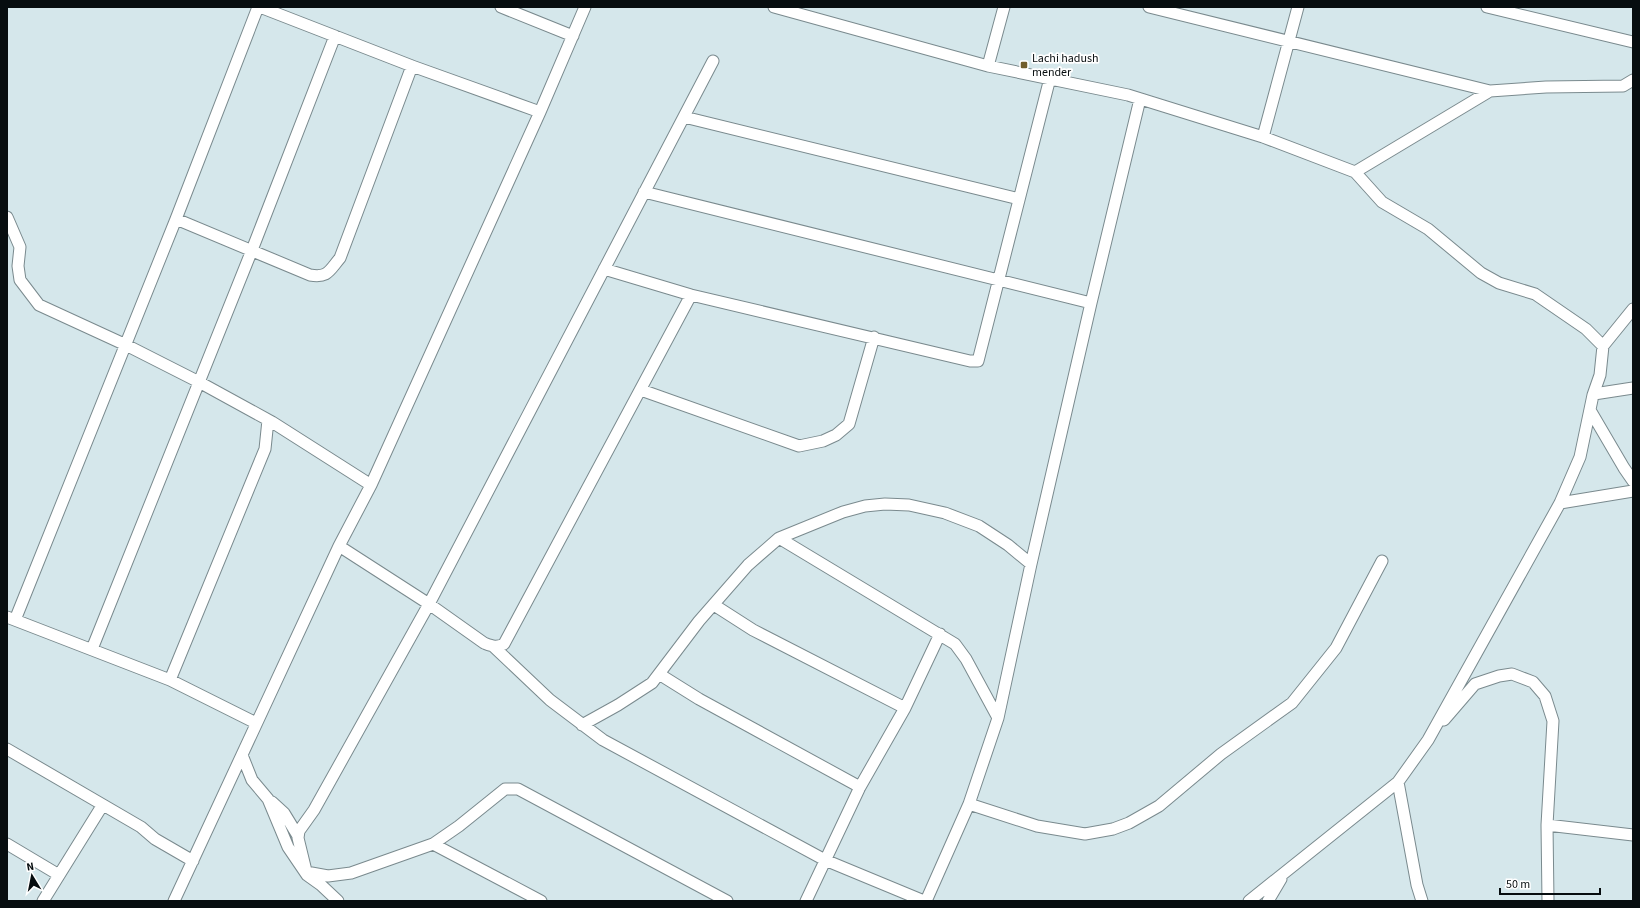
<svg xmlns="http://www.w3.org/2000/svg" width="1640" height="908" font-family="'Source Sans 3',sans-serif">
<rect width="100%" height="100%" fill="#d5e7eb"/>
<g fill="none" stroke-linecap="round" stroke-linejoin="round">
<!-- minor casing -->
<g stroke="#7a8a8e" stroke-width="13">
<path id="minor" d="M260 7 412 66 540 112
M501 7 573 36
M774 7 988 66 1128 95 1263 137 1355 172 1382 202 1428 229 1481 273 1499 283 1535 294 1586 329 1603 346 1600 375 1593 395 1580 457 1560 503 1428 740 1398 782 1249 901
M1149 7 1490 91
M1487 7 1633 42
M988 66 1004 7
M684 117 1019 199
M1263 137 1298 7
M1355 172 1490 91 1546 87 1623 86 1633 80
M644 192 1091 303
M7 217 20 247 18 266 20 280 39 305 126 345 199 382 272 422 371 485
M176 219 310 275C328 278 329 271 340 258L412 66
M604 269 691 295 970 361H978L1050 78
M1603 346 1633 309
M641 390 799 446 823 441 836 435 849 424 874 337
M1594 394 1633 388
M1590 410 1624 468 1633 481
M1560 503 1633 491
M779 538 955 644 966 659 998 718
M339 546 429 604 484 643C492 646 496 648 504 644L691 295
M714 605 753 630 905 708
M7 617 170 680 256 723
M15 620 176 219 258 7
M494 647 550 700 603 740 825 860 924 901
M92 649 252 250 335 36
M659 674 699 699 860 787
M170 680 265 449 268 420
M1444 720 1475 684 1499 676 1512 674 1533 682 1545 696 1553 721 1547 825 1548 901
M582 725 618 705 652 683 699 621 748 565 779 538 843 512 865 506 885 504 909 505 945 513 979 526 1008 545 1031 564
M7 749 141 827 155 839 193 861
M242 755 252 780 268 799 288 847 307 875 321 885 338 901
M1398 782 1417 885 1422 901
M272 802 284 813 298 836
M969 804 1037 826 1085 834 1113 829 1129 823 1159 806 1221 754 1292 703 1336 648 1382 561
M1547 825 1633 835
M7 844 59 875
M433 844 541 901
M306 872 328 876 351 873 433 844 459 826 505 789H518L727 901
M307 875 298 838 299 831 314 810 429 604 713 61
M43 901 102 806
M174 901 339 546 371 485 540 112 585 7
M806 901 860 787 905 708 940 634
M926 901 969 804 998 718 1031 564 1091 303 1140 99
M1268 901 1281 879"/>
</g>
<!-- minor -->
<use href="#minor" stroke="#fff" stroke-width="11"/>
</g>
<!-- markers -->
<rect fill="#705d2c" stroke="#fff" stroke-width="1.5" x="1020" y="61" width="8" height="8" rx="2"/>
<g text-anchor="middle" stroke-width="3.5" stroke-linejoin="round" paint-order="stroke">
<!-- poi labels -->
<g font-size="12" fill="#070d0f" stroke="#fff" text-anchor="start">
<text x="1032" y="62">Lachi hadush<tspan x="1032" dy="14">mender</tspan></text>
</g>
</g>
<!-- border -->
<rect width="1640" height="908" fill="none" stroke="#070d0f" stroke-width="16"/>
<!-- north arrow -->
<g transform="translate(32 876) rotate(350)" stroke="#ffffff" stroke-width="3" paint-order="stroke">
<path d="M0-3L7 15L0 10L-7 15Z" fill="#070d0f"/>
<text y="-6" font-size="11" font-weight="bold" text-anchor="middle" fill="#070d0f">N</text>
</g>
<!-- scale -->
<path d="M1500 888v6h100v-6" fill="none" stroke="#070d0f" stroke-width="2"/>
<text x="1506" y="888" font-size="12" fill="#070d0f" stroke="#ffffff" stroke-width="3" paint-order="stroke">50 m</text>
</svg>
